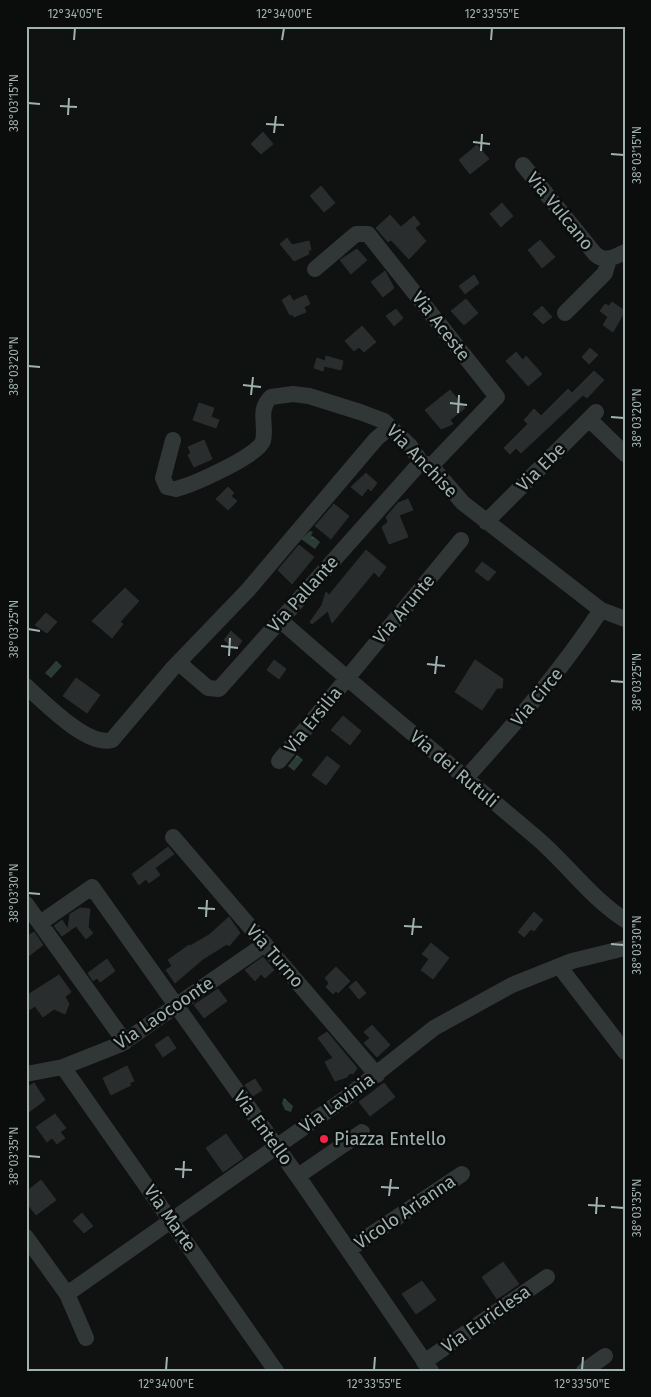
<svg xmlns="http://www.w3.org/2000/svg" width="651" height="1397" font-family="'Fira Sans',sans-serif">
<defs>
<pattern id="water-ripples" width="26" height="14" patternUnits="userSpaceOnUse" patternTransform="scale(1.25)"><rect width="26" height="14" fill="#2b3c35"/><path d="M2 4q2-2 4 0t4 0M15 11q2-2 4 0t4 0" fill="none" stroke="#465650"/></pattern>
</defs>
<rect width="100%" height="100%" fill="#101111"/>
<!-- water -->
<path fill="url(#water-ripples)" d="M310 531 313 532 311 535 320 542 315 549 301 539Z
M56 661 62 666 51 678 45 673Z
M297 755 303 760 294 771 288 766Z
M284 1098 293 1106 291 1112 285 1110 282 1103Z"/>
<!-- building -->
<path fill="#2a2d2d" stroke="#2a2c2d" d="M263 132 273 144 261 154 251 144Z
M477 145 489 159 470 174 459 160Z
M321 186 335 203 324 212 310 196Z
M502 203 513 216 501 227 490 214Z
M390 215 401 227 414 216 420 224 415 228 426 241 409 259 391 240 388 242 376 228Z
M287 238 292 245 309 241 311 250H308L309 254 294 261 280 244Z
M540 240 555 257 542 268 528 250Z
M357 249 367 260 351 274 340 260Z
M385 271 394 288 383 297 371 282Z
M474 275 479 283 465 294 459 286Z
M290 295 293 301 306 295 310 304 304 307 306 312 294 317 292 314 290 315 282 300Z
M466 299 478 313 464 325 451 311Z
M612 302 625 311 613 332 603 325 608 317 600 311 605 304 609 306Z
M542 306 552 317 543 324 533 314Z
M396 309 403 318 394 326 386 316Z
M362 326 376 342 364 352 359 347 354 351 345 341Z
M590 348 598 355 589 364 582 357Z
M516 352 523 360 526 356 542 374 528 386 506 361Z
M326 356 343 361 341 370 324 366 323 371 314 368 317 358 325 361Z
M594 371 604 380 587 398 583 395 521 453 516 448 510 454 504 448 528 424 524 420 534 409 541 416 568 389 572 393Z
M450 390 465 408 450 420 453 424 441 429 425 410Z
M199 403 214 408 211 417 219 420 216 428 193 420Z
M204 440 212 459 194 467 188 455 191 453 188 447Z
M366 473 377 483 371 491 368 488 362 496 351 487Z
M228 487 234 493 231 496 237 501 228 510 216 499Z
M408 499 413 510 399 515 408 537 389 544 382 527 388 522 386 517 398 503Z
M334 504 349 516 331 539 315 526Z
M299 545 314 557 292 584 278 570Z
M366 550 386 567 379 577 374 572 332 623 328 611 312 624 310 622 322 605 326 592 329 595Z
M482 562 496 572 488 581 475 571Z
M125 588 139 601 120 622 123 624 112 638 92 621Z
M46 613 57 622 47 633 35 625Z
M231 631 242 641 236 649 224 640Z
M274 660 286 669 279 679 267 670Z
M475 660 503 679 502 688H497L482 710 455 692Z
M76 678 100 695 87 713 63 696Z
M343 716 361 731 350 745 331 730Z
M327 756 340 766 326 785 312 775Z
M168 847 174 854 155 868 160 875 149 883 146 879 139 885 132 874Z
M80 908 90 909 88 927 93 933 86 939 76 926 62 936 54 926 62 920 68 929 70 914Z
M534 912 543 920 534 931 531 929 524 937 518 932Z
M229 917 240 933 229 946 227 944 203 959 175 983 166 970 172 966 168 960 189 945 190 946 209 935Z
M34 932 43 945 26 958V937Z
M431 943 449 958 433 979 421 970 429 959 422 954Z
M263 957 274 970 265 978 261 974 255 981 245 970Z
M107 959 115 971 100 982 97 978 93 981 88 973Z
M336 967 350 981 338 993 336 991 333 994 326 987 329 983 325 978Z
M59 975 71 992 65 997 69 1004 65 1014 54 1009 43 1017 35 1006 26 1012V996Z
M356 981 366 993 359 999 349 987Z
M218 989 227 1001 204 1018 194 1005Z
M372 1025 390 1045 377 1057 364 1043 370 1038 364 1032Z
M327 1032 357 1068 353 1074 350 1073 347 1077 335 1081 325 1062 333 1058 318 1038Z
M168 1036 176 1048 163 1057 155 1045Z
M127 1066 134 1081 129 1083 131 1085 111 1095 103 1078Z
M255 1079 262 1090 253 1096 245 1085Z
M34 1083 45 1100 26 1114V1088Z
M384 1083 395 1097 370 1116 359 1102Z
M55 1114 66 1128 60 1132 65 1138 57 1144 52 1138 47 1142 36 1127Z
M226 1134 243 1158 223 1172 206 1148Z
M41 1180 56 1200 36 1215 26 1202V1198L30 1195 27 1191Z
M82 1213 93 1226 84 1233 73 1221Z
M503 1262 519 1284 497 1299 482 1277Z
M422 1281 436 1300 416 1314 402 1294Z"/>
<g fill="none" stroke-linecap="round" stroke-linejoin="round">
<!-- minor -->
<path stroke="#313636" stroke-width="16" d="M523 165 595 254C605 263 614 257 625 252
M315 269 356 234H368L497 397 431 466
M565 313 605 273 609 259
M589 419 625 454
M173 440 163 478 167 487 176 489C192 485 258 456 263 441 267 425 257 410 271 397L293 394 309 396 360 412 384 421 410 446 421 462 431 466 463 503 601 610 625 619
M486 522 596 412
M280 620C365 695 452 766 538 839 568 865 592 899 625 920
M179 663 208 688 219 689 421 462
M26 686C44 702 87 747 112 740L173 668 248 590 376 439 390 427
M279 761 461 540
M465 779C514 725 561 671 601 610
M173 837 377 1075
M26 904 125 1042
M40 923 92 887 301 1181 431 1371
M559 966 625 1052
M63 1067 276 1371
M26 1074 63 1067 121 1044 265 944
M298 1176 362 1132
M26 1237 67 1294 86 1338
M348 1250 462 1174
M67 1294 347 1097 434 1028 512 985 572 961 625 948
M424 1362 547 1277
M584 1371 605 1356"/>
</g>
<!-- ticks -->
<path fill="none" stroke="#a0b2b0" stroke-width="2" d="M74 40 75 28M282 40 284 28M491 40 492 28M28 103 40 104M60 106 77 107M68 115 69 98M266 124 284 125M274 133 276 116M473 142 490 144M481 151 482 134M611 154 624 155M28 366 40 367M243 385 261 387M251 395 253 377M450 403 467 405M458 413 459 395M611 417 624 418M28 629 40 631M221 646 238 648M229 656 230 638M427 664 445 666M435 674 437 656M611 681 624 682M28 893 40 894M198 908 215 909M206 917 207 900M404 926 422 927M412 935 414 918M611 944 624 945M28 1156 40 1157M175 1169 192 1170M183 1178 184 1161M381 1187 399 1188M389 1196 391 1179M588 1205 605 1206M611 1207 624 1208M596 1214 597 1197M166 1370 167 1357M374 1370 375 1357M582 1370 583 1357"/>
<!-- markers -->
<circle fill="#f52446" stroke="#0b0c0c" stroke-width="2" cx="324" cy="1139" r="5"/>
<g text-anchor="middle" stroke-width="5" stroke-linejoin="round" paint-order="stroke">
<!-- street labels -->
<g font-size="18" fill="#a0b2b0" stroke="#0b0c0c">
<text transform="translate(560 211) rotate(51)" y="6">Via Vulcano</text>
<text transform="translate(441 326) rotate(52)" y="6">Via Aceste</text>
<text transform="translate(422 461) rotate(46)" y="6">Via Anchise</text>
<text transform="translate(541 467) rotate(-45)" y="6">Via Ebe</text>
<text transform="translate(303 594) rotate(-48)" y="6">Via Pallante</text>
<text transform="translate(404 609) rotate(-50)" y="6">Via Arunte</text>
<text transform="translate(537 697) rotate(-50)" y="6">Via Circe</text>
<text transform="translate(313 720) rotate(-51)" y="6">Via Ersilia</text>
<text transform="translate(454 769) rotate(40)" y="6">Via dei Rutuli</text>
<text transform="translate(275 956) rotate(49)" y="6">Via Turno</text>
<text transform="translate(164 1013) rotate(-34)" y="6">Via Laocoonte</text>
<text transform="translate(337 1103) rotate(-36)" y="6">Via Lavinia</text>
<text transform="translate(263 1128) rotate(54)" y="6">Via Entello</text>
<text transform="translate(405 1212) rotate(-34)" y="6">Vicolo Arianna</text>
<text transform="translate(170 1218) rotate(55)" y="6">Via Marte</text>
<text transform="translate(486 1319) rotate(-35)" y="6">Via Euriclesa</text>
</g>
<!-- poi labels -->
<g font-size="18" fill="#a0b2b0" stroke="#0b0c0c" text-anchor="start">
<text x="334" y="1145">Piazza Entello</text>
</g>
</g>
<!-- border -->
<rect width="651" height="1397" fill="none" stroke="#0b0c0c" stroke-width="55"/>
<rect x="28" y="28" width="596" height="1342" fill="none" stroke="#a0b2b0" stroke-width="2"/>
<g font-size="12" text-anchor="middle" fill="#a0b2b0">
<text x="75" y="18">12°34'05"E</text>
<text x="284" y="18">12°34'00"E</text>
<text x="492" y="18">12°33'55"E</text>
<text transform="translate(14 103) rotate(-90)" y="4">38°03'15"N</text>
<text transform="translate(637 155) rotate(-90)" y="4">38°03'15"N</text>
<text transform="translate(14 366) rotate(-90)" y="4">38°03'20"N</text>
<text transform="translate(637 418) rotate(-90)" y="4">38°03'20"N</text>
<text transform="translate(14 629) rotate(-90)" y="4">38°03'25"N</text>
<text transform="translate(637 682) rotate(-90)" y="4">38°03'25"N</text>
<text transform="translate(14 893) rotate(-90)" y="4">38°03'30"N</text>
<text transform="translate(637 945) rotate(-90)" y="4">38°03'30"N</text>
<text transform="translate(14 1156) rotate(-90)" y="4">38°03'35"N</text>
<text transform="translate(637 1208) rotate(-90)" y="4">38°03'35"N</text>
<text x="166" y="1388">12°34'00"E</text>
<text x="374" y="1388">12°33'55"E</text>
<text x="582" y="1388">12°33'50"E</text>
</g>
</svg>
